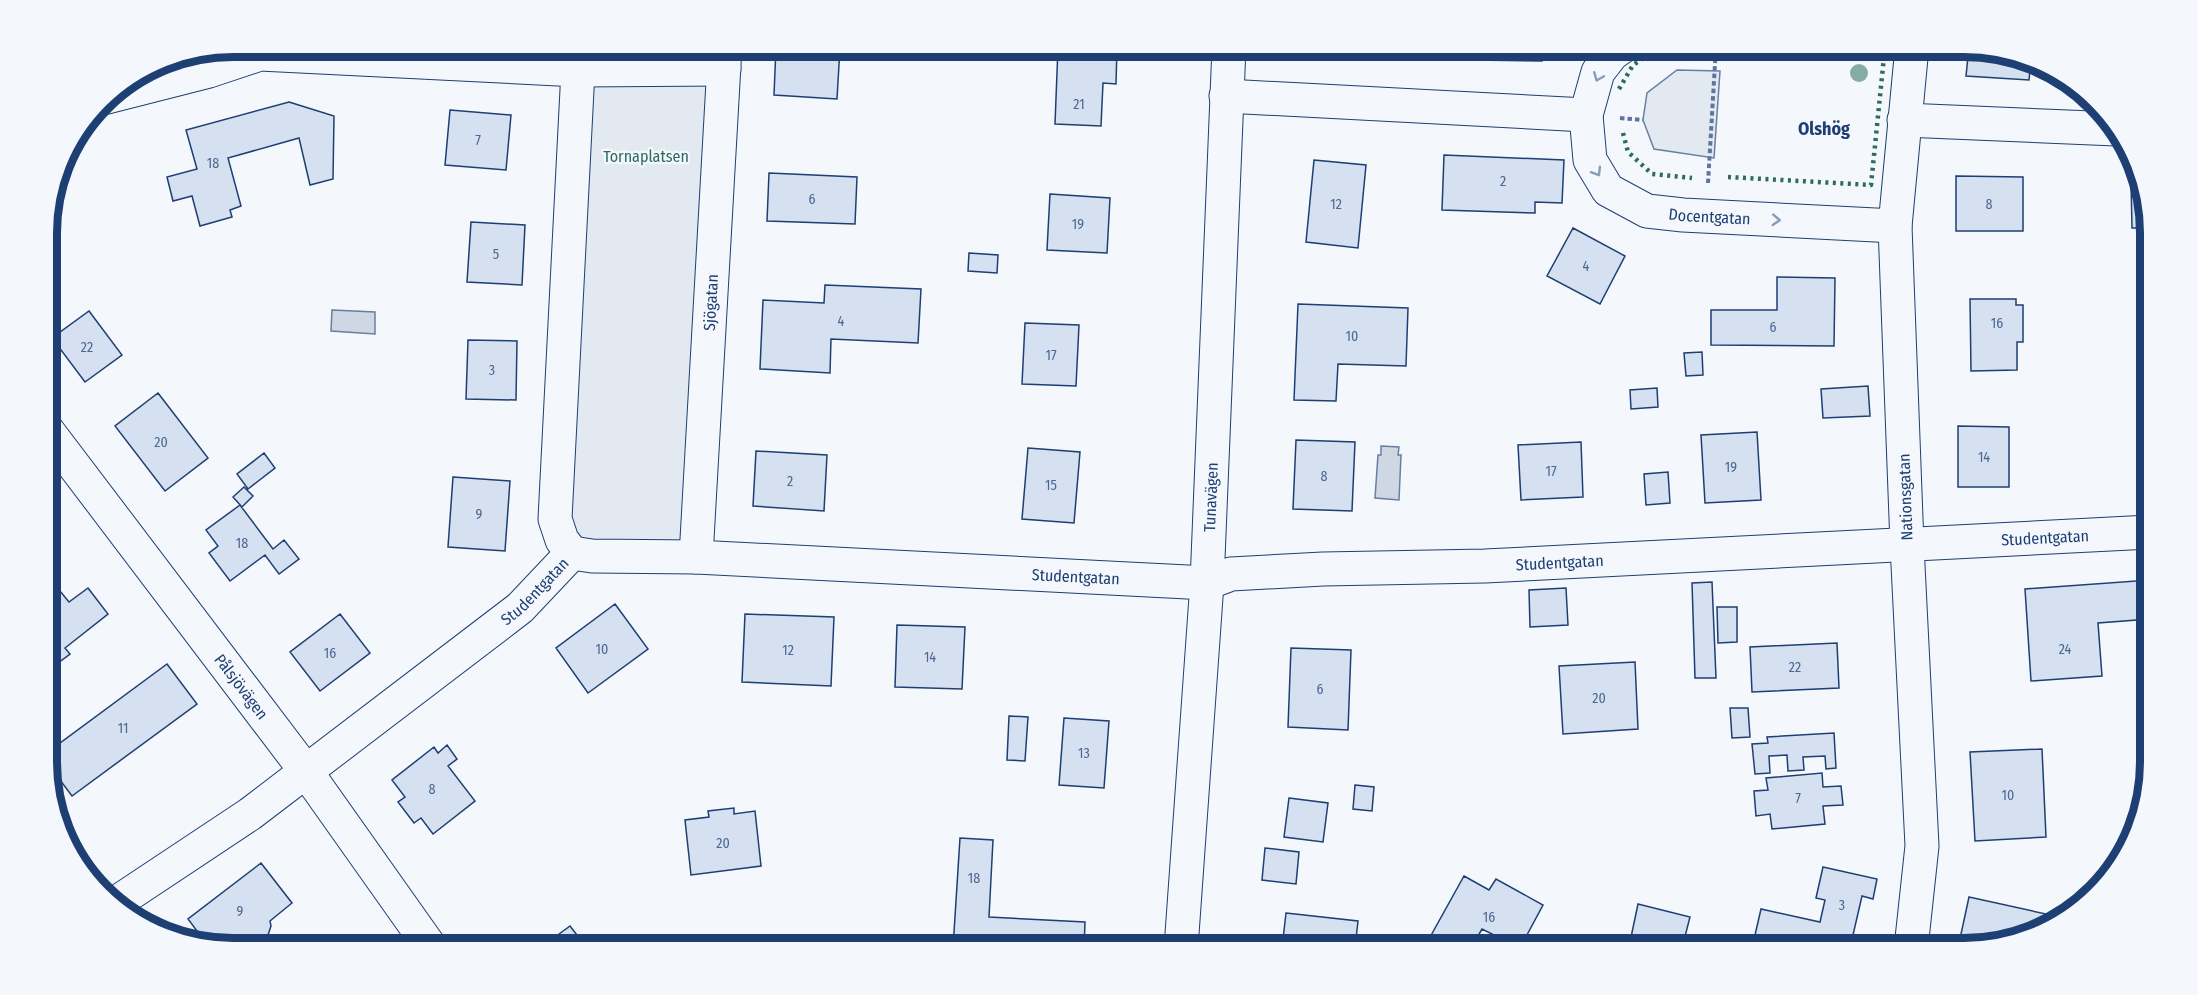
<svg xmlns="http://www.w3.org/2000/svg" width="2197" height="995" font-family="'Fira Sans Condensed',sans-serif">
<rect width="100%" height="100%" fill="#f4f7fb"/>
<!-- green -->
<path fill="#e3e9f0" stroke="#687fa3" stroke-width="1.5" d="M724 69 696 557 562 540 578 70Z
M1677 70 1720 71 1714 158 1654 149 1643 120 1647 93Z"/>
<!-- water -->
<path fill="#cfd7e4" stroke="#687fa3" stroke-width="1.5" d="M332 310 375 312V334L331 331Z
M1381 446 1399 447 1398 455H1401L1399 500 1375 498 1378 455H1381Z"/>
<!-- building -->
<path fill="#d5e0f0" stroke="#1d3f73" stroke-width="1.5" d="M776 47H840L837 99 774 95Z
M1058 47H1117L1116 84 1103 83 1101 126 1055 124Z
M1385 47H1414V52L1385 51Z
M1473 47H1542V61L1472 60Z
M1969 47 2031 60 2029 80 1966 76Z
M289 102 334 116 333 179 310 185 299 138 228 158 241 206 230 210 232 217 200 226 192 196 173 201 167 177 197 169 186 130Z
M450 110 511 115 506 170 445 165Z
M1444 155 1564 160 1562 203 1535 202V213L1442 210Z
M1314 160 1366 165 1358 248 1306 242Z
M769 173 857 177 855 224 767 221Z
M1956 176 2023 177V231H1956Z
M2131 182H2138L2149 209V228H2132Z
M1050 194 1110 198 1107 253 1047 250Z
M49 215 53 221 47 226V221Z
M471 222 525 225 522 285 467 282Z
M1573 228 1625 256 1600 304 1547 276Z
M47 243 57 255 47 263Z
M969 253 998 255 997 273 968 271Z
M1777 277 1835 278 1834 346 1711 345V310H1777Z
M825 285 921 289 918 343 831 339 830 373 760 369 763 300 824 303Z
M1970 299H2016V305H2023V342H2017V370L1971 371Z
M1298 304 1408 308 1406 366 1338 364 1336 401 1294 400Z
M89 311 122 355 85 382 52 338Z
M1025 323 1079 325 1076 386 1022 384Z
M468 340 517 341 516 400 466 399Z
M1702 352 1703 375 1686 376 1684 353Z
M1868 386 1870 416 1823 418 1821 389Z
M1657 388 1658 407 1631 409 1630 390Z
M158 393 208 458 165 491 115 426Z
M1958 426 2009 427V487H1958Z
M1757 432 1761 500 1705 503 1701 435Z
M1296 440 1355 442 1352 511 1293 509Z
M1581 442 1583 497 1521 500 1518 445Z
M1028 448 1080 452 1074 523 1022 519Z
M756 451 827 455 824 511 753 506Z
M264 453 275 468 248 489 237 474Z
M1668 472 1670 503 1646 505 1644 474Z
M453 477 510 481 505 551 448 547Z
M244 487 253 496 242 507 233 497Z
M240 505 273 549 284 540 299 559 279 574 265 555 230 581 209 553 218 546 206 530Z
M2150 580V619L2098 623 2102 676 2031 681 2025 589Z
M1712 582 1716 678H1695L1692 583Z
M88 588 108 614 65 648 70 654 54 666 48 657V600L60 591 69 602Z
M1566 588 1568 625 1530 627 1529 590Z
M615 604 648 649 588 693 556 648Z
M1717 607H1737V642L1718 643Z
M340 614 370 653 320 691 290 652Z
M745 614 834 617 831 686 742 682Z
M897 625 965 627 962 689 895 687Z
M1837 643 1839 688 1752 692 1750 647Z
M1291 648 1351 650 1348 730 1288 727Z
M1635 662 1638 729 1563 734 1559 666Z
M167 664 197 704 72 796 48 764V752Z
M1730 708H1748L1750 737 1732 738Z
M1009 716 1028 717 1025 761 1007 760Z
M1064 718 1109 721 1104 788 1059 785Z
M1834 733 1836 768 1826 769 1825 756 1803 757 1804 770 1788 771 1787 755 1769 756 1770 773 1755 774 1752 744 1768 743 1767 737Z
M447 745 457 759 448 766 475 801 433 834 421 818 414 823 398 802 405 797 392 780 434 747 438 753Z
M2042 749 2046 837 1975 841 1970 752Z
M1822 773 1823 787 1841 786 1843 805 1823 806 1825 824 1772 829 1770 814 1756 816 1754 791 1768 790 1766 778Z
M1355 785 1374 787 1372 811 1353 809Z
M1289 798 1328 803 1323 842 1284 837Z
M734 808V814L755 811 761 866 691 875 685 820 709 817 708 811Z
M960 838 993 840 989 917 1085 922 1084 948H953Z
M1265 848 1299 852 1296 884 1262 880Z
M261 863 292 903 270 921 271 926 268 935 261 943H251L244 940 233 948 206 943 188 919Z
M1823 867 1877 879 1873 899 1862 896 1850 948H1827L1805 943 1804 948H1752L1761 909 1820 922 1825 900 1816 898Z
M1464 876 1489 890 1496 879 1543 905 1520 948 1482 929 1471 948H1424Z
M1969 897 2046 914 2043 925 1976 948H1958Z
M1638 904 1690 917 1682 948H1605L1608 937 1630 942Z
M1286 913 1358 921 1355 948H1282Z
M570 926 587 948H540Z"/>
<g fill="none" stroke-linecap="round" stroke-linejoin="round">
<!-- minor casing -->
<g stroke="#1d3f73" stroke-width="35">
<g id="minor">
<path id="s1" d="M1622 47 1612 54 1598 72 1586 115 1590 160 1608 190 1647 211 1683 215 1895 226"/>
<path d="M1226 96 1586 115"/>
<path d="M107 97 209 71 260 54 578 70 724 69"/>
<path d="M1904 120 2116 129"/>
<path id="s2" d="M47 430 305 770 431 948"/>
<path d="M572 553 562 540 555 519 578 70"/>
<path id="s3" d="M696 557 725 47"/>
<path id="s4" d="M119 901 250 814 520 608 572 553 592 556 696 557 1207 583 1231 574 1323 569 1485 566 2150 532"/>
<path id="s5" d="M1181 948 1207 583 1229 47"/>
<path d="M1911 948 1922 846 1907 545 1895 226 1912 47"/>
</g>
</g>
<!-- path -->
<path stroke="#5e769c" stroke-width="4" stroke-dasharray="4.5 3" stroke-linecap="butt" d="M1620 118 1643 120
M1708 183 1716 47"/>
<!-- minor -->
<use href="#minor" stroke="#f4f7fb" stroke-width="33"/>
<!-- hedge -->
<path stroke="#2c6c60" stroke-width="4.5" stroke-dasharray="3 4.5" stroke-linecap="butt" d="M1619 89 1633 65 1656 50 1685 47
M1623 133 1628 152 1652 174 1692 178
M1728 177 1871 185 1885 47"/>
</g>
<!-- trees -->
<circle fill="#86aba6" cx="1859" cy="73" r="9"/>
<!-- one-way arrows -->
<defs><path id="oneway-chevron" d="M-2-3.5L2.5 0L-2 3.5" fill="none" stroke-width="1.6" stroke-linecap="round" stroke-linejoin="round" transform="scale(1.5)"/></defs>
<g stroke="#889bb7">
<use href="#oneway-chevron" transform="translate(1598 77) rotate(112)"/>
<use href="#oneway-chevron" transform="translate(1597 172) rotate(59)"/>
<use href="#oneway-chevron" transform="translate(1776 220) rotate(3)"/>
</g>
<g text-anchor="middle" stroke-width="4.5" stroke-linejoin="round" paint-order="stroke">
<!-- number labels -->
<g font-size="14" fill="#4b6792">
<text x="1079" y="109">21</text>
<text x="478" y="145">7</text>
<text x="213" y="168">18</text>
<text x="1503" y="186">2</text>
<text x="812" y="204">6</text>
<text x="1336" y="209">12</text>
<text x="1989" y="209">8</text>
<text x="1078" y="229">19</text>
<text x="496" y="259">5</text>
<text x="1586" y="271">4</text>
<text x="841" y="326">4</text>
<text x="1997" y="328">16</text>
<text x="1773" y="332">6</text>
<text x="1352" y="341">10</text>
<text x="87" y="352">22</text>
<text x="1051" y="360">17</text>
<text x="492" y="375">3</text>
<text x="161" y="447">20</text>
<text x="1984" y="462">14</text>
<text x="1731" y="472">19</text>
<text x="1551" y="476">17</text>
<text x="1324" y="481">8</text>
<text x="790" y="486">2</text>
<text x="1051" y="490">15</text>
<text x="479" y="519">9</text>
<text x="242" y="548">18</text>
<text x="602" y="654">10</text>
<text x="2065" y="654">24</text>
<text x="788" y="655">12</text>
<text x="330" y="658">16</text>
<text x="930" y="662">14</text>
<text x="1795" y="672">22</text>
<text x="1320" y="694">6</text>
<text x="1599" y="703">20</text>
<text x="123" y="733">11</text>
<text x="1084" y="758">13</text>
<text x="432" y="794">8</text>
<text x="2008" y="800">10</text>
<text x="1798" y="803">7</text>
<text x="723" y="848">20</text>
<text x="974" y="883">18</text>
<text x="1842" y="910">3</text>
<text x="240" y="916">9</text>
<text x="1489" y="922">16</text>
</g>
<!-- park labels -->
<g font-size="16" fill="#2c6c60" stroke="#f4f7fb">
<text x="646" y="162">Tornaplatsen</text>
</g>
<!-- street labels -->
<g font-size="16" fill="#1d3f73" stroke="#f4f7fb">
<text dy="6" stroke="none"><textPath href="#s1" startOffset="267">Docentgatan</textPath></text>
<text dy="6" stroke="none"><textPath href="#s3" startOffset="255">Sjögatan</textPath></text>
<text transform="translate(1905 497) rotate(-92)" y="6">Nationsgatan</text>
<text dy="6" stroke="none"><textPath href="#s5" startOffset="452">Tunavägen</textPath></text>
<text dy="6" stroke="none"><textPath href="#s4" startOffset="2049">Studentgatan</textPath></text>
<text dy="6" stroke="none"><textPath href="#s4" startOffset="1563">Studentgatan</textPath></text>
<text dy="6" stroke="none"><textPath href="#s4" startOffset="1077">Studentgatan</textPath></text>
<text dy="6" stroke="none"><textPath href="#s4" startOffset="519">Studentgatan</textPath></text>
<text dy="6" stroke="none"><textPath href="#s2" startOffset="322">Pålsjövägen</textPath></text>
</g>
<!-- neighbourhood labels -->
<g font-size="18" font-weight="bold" fill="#1d3f73" stroke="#f4f7fb">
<text x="1824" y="135">Olshög</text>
</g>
</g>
<!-- crop -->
<path d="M0 0H2197V995H0ZM233 57H1964A176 176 0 0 1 2140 233V762A176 176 0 0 1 1964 938H233A176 176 0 0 1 57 762V233A176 176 0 0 1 233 57Z" fill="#f4f7fb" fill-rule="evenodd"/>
<path fill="none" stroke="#1d3f73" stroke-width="8" d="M233 57H1964A176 176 0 0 1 2140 233V762A176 176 0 0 1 1964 938H233A176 176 0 0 1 57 762V233A176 176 0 0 1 233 57Z"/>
</svg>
